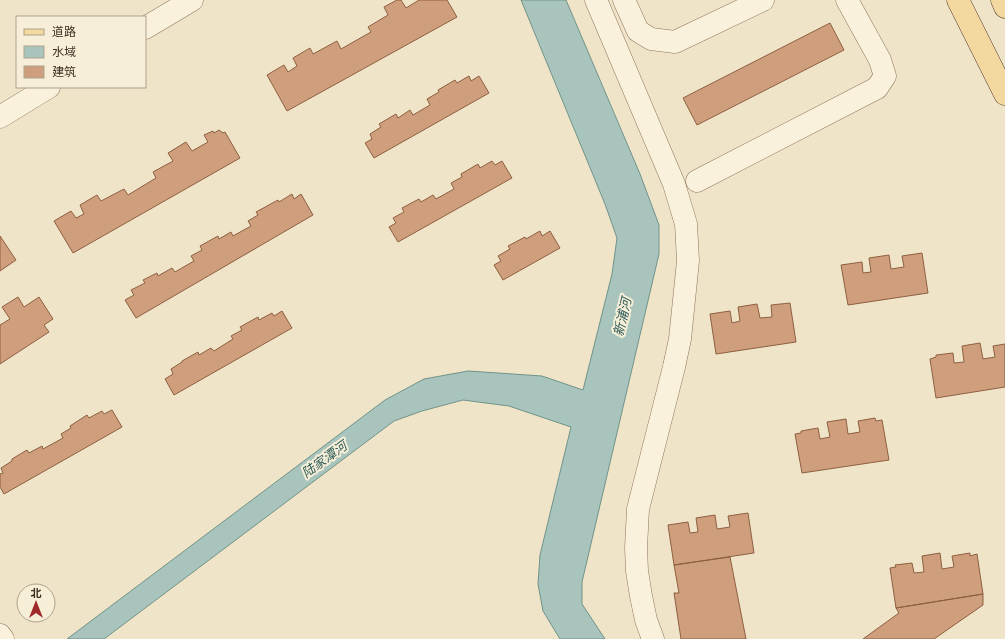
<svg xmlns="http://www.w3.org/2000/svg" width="1005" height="639" font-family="'Libre Baskerville','Noto Sans SC',serif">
<rect width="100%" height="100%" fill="#f0e4c8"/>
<!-- water -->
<path fill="#a9c4bc" stroke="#6f938a" d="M521 0H566L640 174 659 225V254L582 582V604L605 639H560L543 611 538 584 540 555 571 427 509 406 463 400 422 411 394 421 104 639H67L385 400 424 379 468 371 542 376 583 390 612 274 617 238 605 204Z"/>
<!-- building -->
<path fill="#cf9f7d" stroke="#8d5f41" d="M397 0H401L406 8 419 0H447L457 17 287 111 267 75 284 65 288 72 297 66 293 58 310 48 313 54 337 41 341 49 371 32 368 27 388 15 384 7Z
M830 23 844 50 697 125 683 98Z
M469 76 471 81 479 76 489 93 374 158 365 143 372 139 370 134 381 127 379 124 396 114 398 118 410 110 413 115 430 105 427 99 439 92 438 90 455 80 457 83Z
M219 130 223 133 225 132 240 158 73 253 54 221 71 211 76 218 84 214 80 205 97 195 101 201 124 189 128 195 156 178 153 172 173 161 168 153 186 142 192 151 208 142 204 135 213 131 214 133Z
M492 161 495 165 502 161 512 178 398 242 389 227 396 223 393 218 404 212 402 208 419 199 421 202 433 195 436 199 454 189 451 183 462 177 461 174 478 164 480 168Z
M292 194 294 199 301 194 313 215 136 318 125 300 134 295 131 290 145 283 143 280 157 273 158 276 172 268 175 272 194 261 191 256 202 250 200 246 218 236 219 239 231 232 233 236 251 226 248 221 258 215 256 212 278 200 279 202Z
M540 231 542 236 550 231 560 248 503 280 494 265 501 261 498 256 510 249 508 246 525 237 526 239Z
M0 236 16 260 0 271Z
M922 253 928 293 848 305 841 265 862 262 863 273 871 272 869 258 889 255 891 269 904 267 902 256Z
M18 297 24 307 39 297 53 319 44 325 49 332 0 364V325L10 319 2 307Z
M790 303 796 342 716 354 710 314 730 311 732 323 740 321 738 307 757 304 760 318 772 317 771 305Z
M282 311 292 328 174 395 165 379 173 374 171 369 182 362V361L198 352 199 355 211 348 214 351 233 339 231 336 242 330 240 327 258 317 259 320 272 313 274 316Z
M980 343 983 359 995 357 993 346 1005 344V387L936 398 930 359 936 357V355L953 353 954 363 964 362 962 346Z
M112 410 122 427 4 494 0 487V474L3 473 1 468 12 461V459L27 450 29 453 42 446 43 449 63 438 61 434 71 428 70 426 87 415 89 418 102 411 104 414Z
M875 418 876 421 882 420 889 460 802 473 795 434 801 433V431L818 428 820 439 830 437 827 422 846 419 848 434 860 432 858 421Z
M748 513 754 553 674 565 668 525 688 522 690 533 698 532 696 518 715 515 717 529 730 527 728 516Z
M940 553 942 569 954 567 952 556 970 553V556L977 554 983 594 896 608 890 568 896 567 895 565 912 563 914 573 924 572 922 556Z
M730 557 746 639H681L674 593H679L674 565Z
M983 594V605L934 639H863L899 613 896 608Z"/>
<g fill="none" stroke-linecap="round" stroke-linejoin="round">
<!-- minor casing -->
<g stroke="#8d765c" stroke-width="23">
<path id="minor" d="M596 0 674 184 686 224 687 242 688 261 680 339 674 367 638 509 636 548 637 571 641 596 646 620 653 639
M624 0 638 31 651 39 675 42 763 0
M145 28 192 0
M0 117 49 87
M697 181 877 88 885 76 880 60 847 0
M0 635 3 639"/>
</g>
<!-- major casing -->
<g stroke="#5b4430" stroke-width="23">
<path id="major" d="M958 0 1005 94
M1002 0 1005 7"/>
</g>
<!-- minor -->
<use href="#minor" stroke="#faf1dc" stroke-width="22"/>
<!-- major -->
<use href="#major" stroke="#f3d9a0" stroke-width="22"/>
</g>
<g text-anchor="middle" stroke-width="4" stroke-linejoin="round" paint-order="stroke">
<!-- water labels -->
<g font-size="13" font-style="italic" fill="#2f5d5a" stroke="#f7eed8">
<text transform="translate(622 317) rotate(-77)" y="5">新浦河</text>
<text transform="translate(324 459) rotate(-36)" y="5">陆家潭河</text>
</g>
</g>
<!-- legend -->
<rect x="16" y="16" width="130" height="72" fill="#f7eed8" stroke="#ada18e"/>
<rect x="24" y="29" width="20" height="6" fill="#f3d9a0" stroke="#ada18e"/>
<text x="52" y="36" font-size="12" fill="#3d2e20">道路</text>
<rect x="24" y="46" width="20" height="12" fill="#a9c4bc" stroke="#ada18e"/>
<text x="52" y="56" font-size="12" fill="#3d2e20">水域</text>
<rect x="24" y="66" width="20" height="12" fill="#cf9f7d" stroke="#ada18e"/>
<text x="52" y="76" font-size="12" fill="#3d2e20">建筑</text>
<!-- north arrow -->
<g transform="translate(36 603)"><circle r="19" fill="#f7eed8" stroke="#ada18e"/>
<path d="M0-3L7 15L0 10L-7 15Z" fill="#9e2a2b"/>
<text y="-6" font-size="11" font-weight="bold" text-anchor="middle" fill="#3d2e20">北</text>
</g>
</svg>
